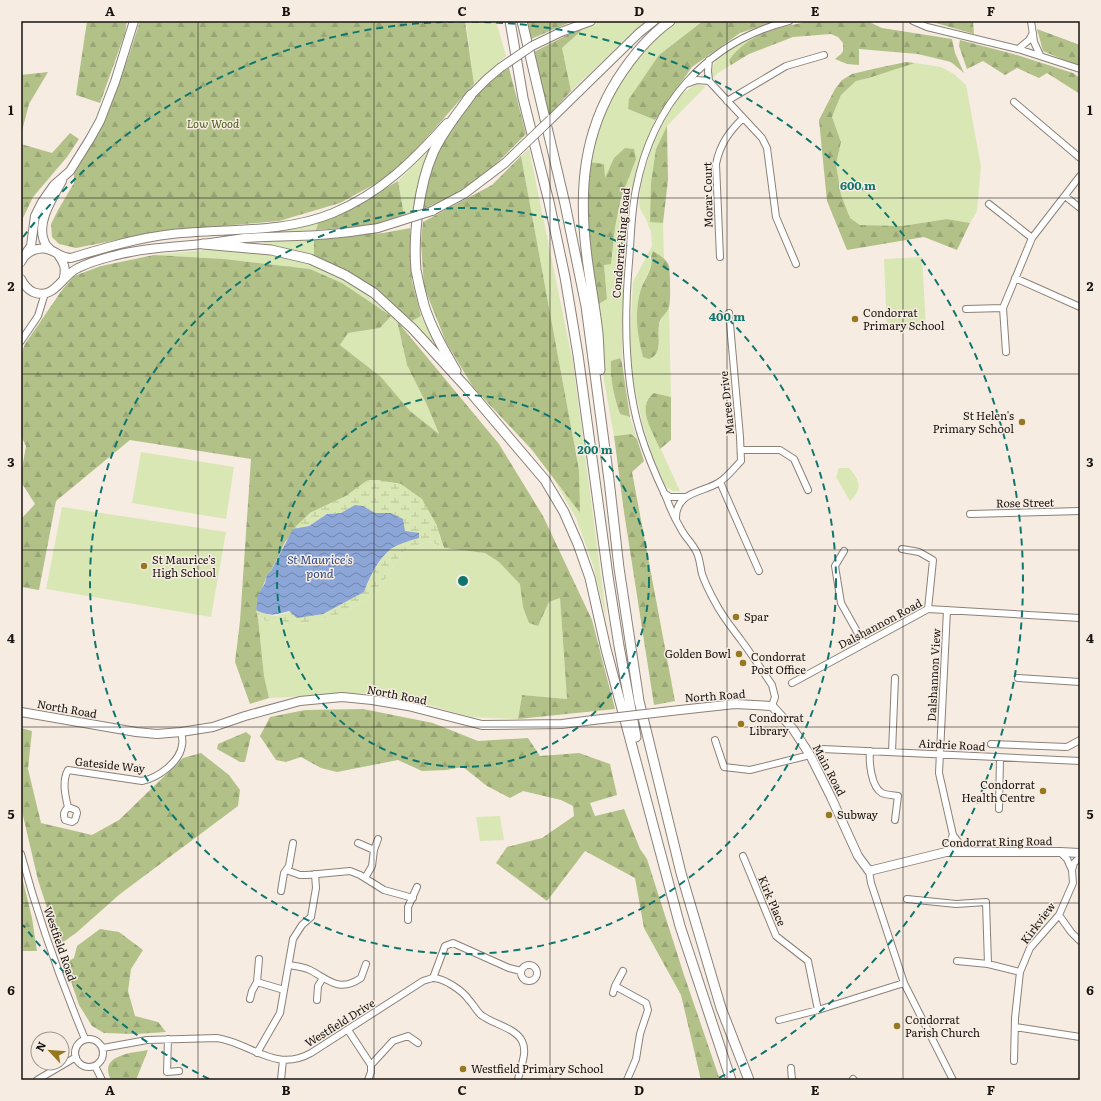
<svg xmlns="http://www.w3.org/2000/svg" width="1101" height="1101" font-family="Literata,serif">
<defs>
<pattern id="forest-firs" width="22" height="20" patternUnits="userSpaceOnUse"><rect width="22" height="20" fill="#b2c188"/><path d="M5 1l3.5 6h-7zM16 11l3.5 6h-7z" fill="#98a574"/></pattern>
<pattern id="wetland-marsh" width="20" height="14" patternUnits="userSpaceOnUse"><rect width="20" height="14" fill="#d9e7b4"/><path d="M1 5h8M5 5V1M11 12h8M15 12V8" fill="none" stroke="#bac59a"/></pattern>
<pattern id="water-waves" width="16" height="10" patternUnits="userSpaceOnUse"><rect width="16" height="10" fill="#8ca6d8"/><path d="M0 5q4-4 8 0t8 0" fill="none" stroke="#7186ae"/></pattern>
</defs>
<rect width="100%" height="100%" fill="#f7ece2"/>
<!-- green -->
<path fill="#d9e7b4" d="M466 21H496L506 56 474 84Z
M602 21H645L571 91 562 48 581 31 579 29Z
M676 21H703L659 55 628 109 655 120 641 155 634 182 626 224 624 272 622 363 619 358 612 361C610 379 614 397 620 414L630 417 637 439 631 434 614 436 603 375 597 305 607 299 604 264 627 180 614 158 605 179 589 162C593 146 597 130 603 114 616 78 646 45 676 21Z
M755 36 733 55 729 60 731 65 718 73 713 78C706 56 740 43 755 36Z
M915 63 941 67 954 74 966 85 981 166 977 211 970 223 947 219 902 226 860 225 850 218 841 195 836 164 841 142 832 117 841 95 856 81 869 78Z
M696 84 706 86 667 126 656 149 650 221 663 223 664 259 653 251 650 257 652 264 641 288 659 340V324L669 307 671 397 654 393C644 400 645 408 647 419L680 491H672L666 487 652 455 642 422 631 369 630 337 633 282 652 246 651 232 646 219 640 209 639 204 640 191 644 173 654 141 668 114 681 95Z
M434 145 421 171 413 213 404 215 398 181Z
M529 149 573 363 607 622 593 565 576 518 552 476 579 512V470L521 156Z
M319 220 316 230 283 232V230Z
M314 238V256L263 243 264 241Z
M223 248 290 256 327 271 356 286 391 316 397 321 407 365 427 405 439 435 410 411 381 377 340 345 348 333 380 328 391 316 342 283 310 269 224 259 154 255Z
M922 257 926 328 887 330 884 259Z
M421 316 435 342 429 341 412 321Z
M141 452 234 467 226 519 132 503Z
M839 468H849C860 480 863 489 850 501L836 477Z
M62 507 226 532 211 617 46 589Z
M430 541 444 548 485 553 499 562 521 584V592L538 626 549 602 560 598 567 699 522 695 518 719 472 717 428 705 370 693 269 698 264 676 258 618 278 625 307 623 346 612 375 594 404 550Z
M500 816 504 840 480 841 476 817Z"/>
<!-- forest -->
<path fill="url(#forest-firs)" d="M87 21H127L125 33 100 103 76 95Z
M140 21H465L474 84 415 151 386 178 340 203 279 221 163 231 76 248 59 244 52 237 51 224 58 210 74 183V174L88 151 107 112 128 58Z
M527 21H573L531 39Z
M703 21H777L740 33 692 67 655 120 628 109 629 99 659 55Z
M814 21H867L882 28 952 39 955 53 964 73 951 62 918 54 859 49V65L847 64 835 59 841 54 843 51V43L838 37 831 34 793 37 749 54 731 65 729 60C750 32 781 26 814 21Z
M929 21H973L974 34Z
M579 29 581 31 562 48 571 91 548 116 534 52Z
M1037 29 1080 45V67L1043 51Z
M960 40 1017 55 1073 73 1080 78V94L1047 73 1039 78 1017 68 1005 75 983 61 967 69 959 46Z
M906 62 915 63 869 78 856 81 841 95 832 117 841 142 836 164 841 195 850 218 860 225 902 226 947 219 970 223 957 250 924 237 847 250 827 201 819 120 835 89 842 80 852 74 873 69Z
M509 68 526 134 491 169 456 194 423 209 429 178 441 146 474 97 500 74Z
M48 72 29 104 21 135V75Z
M667 126 668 180 663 223 650 222 651 183 656 149Z
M70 133 79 139 67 157 33 197 23 218 21 239V144L52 153Z
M625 148 634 149 636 159 621 198 615 227 611 264 604 265 607 299 597 305 586 224 589 162 604 164 605 178 614 158Z
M521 156 579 470 580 513 532 450 473 387 446 342 424 287 421 242 423 222 492 185Z
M398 181 404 215 384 223 352 227 316 230 319 220 340 214Z
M410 228 412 281 421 316 412 321 371 286 339 267 314 256V238L383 233Z
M653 251C659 255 667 259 669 266 670 270 671 303 669 307 668 313 659 318 659 325 657 337 663 354 649 359L643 357C637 333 634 313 641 289 644 281 649 274 651 266 653 260 649 259 653 251Z
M154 255 224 259 310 269 342 283 391 316 380 328 348 333 340 345 381 377 410 411 439 434 427 405 407 365 397 321 499 444 543 516 592 620 615 709 518 719 522 695 567 699 560 598 549 602 538 626 529 623 523 607 520 584 499 562 485 553 444 548 436 524 429 512 401 484 376 480H368L346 496 310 513 285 542 271 571 267 574C263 591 253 599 258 618L264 676 269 698 250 704 235 662 240 621 251 459 130 440 56 501 39 590 21 587V519L35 504 21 482V474L26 446 21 436V354L25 344 62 290 74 276 101 266Z
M620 358 622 363 630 417 620 414C614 397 610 379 611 361Z
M654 393 671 397V440L660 449C653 432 635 407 654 393Z
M631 434 637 439 644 461 632 472 675 701 654 705 624 512 614 436Z
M363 709 433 723 478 741 528 738 540 756 579 753 610 764 617 795 590 803 595 816 624 809 640 849 647 859 684 975 720 1080H701L681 995 644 928 635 878 585 851 547 901 496 863 507 847 542 838 574 816 573 806 561 800 523 791 510 798 487 786 463 767 446 770 422 771 398 760 337 772 321 768 301 757 286 762 276 760 260 736 270 717 305 710Z
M21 728 32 731 28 769 41 823 92 835 119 820 183 758 201 753 229 775 240 790 238 806 120 894 76 933 59 945 38 880 21 807Z
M246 732 251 736 245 762H240L217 749 218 744Z
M21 873 32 918 37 951H23L21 931Z
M100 929 119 932 143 950 131 969 128 991 135 1016 158 1022 166 1032 136 1034 104 1033 92 1026 79 1005 65 963 74 958 77 946Z
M148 1050 136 1080H111C98 1055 131 1053 148 1050Z"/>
<!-- wetland -->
<path fill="url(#wetland-marsh)" d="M368 480H376L401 484 422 499 436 524 444 548 430 541 404 550 375 594 346 612 307 623 278 625 258 618 256 610 264 614 275 616 364 592C368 582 373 571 380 561 391 544 407 546 403 519L391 513H375L363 506 356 505 341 513 327 514 309 526 293 529 310 513 346 496Z"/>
<!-- water -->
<path fill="url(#water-waves)" d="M355 505 363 506 375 513H391L403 519 405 531 419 533V538C412 540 404 542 398 545 381 552 370 576 364 592L323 614 297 618 289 611C275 615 270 617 256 610L258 595 265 583 267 574 271 571 293 529 309 526 327 514 341 513Z"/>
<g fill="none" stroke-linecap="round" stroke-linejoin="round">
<!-- minor casing -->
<g stroke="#8b8178" stroke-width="8">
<path id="minor" d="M913 21 927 27 1018 49 1080 69
M1031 21 1034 42 1040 55
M1018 49 1029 40 1033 33
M709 60 708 71 709 81 762 138 767 148 776 217 796 264
M686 84 697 80 709 81
M727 101 786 66 824 55
M1014 102 1080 158
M1065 196 1080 208
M989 204 1032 238
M720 257 716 164C720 144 729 132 743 118
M1015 278 1080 307
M966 309 1003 308
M21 341 38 316 45 293
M1006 352 1003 308 1032 238 1080 176
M741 450H780L794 459 808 490
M720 482 759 571
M664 493 670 497H685
M970 514 1080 511
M676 518C676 492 701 493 718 483 727 478 734 468 741 461L740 437 729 313
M902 549 919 552 933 560 928 609
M844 551 835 566 841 603 864 644
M947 610 939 773 953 835 966 852
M1018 678 1080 682
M792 683 928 609 1080 618
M772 706 775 697 772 685C762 670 752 655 741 640 732 628 722 616 715 602 710 593 705 583 702 574 700 566 700 558 696 551 692 543 685 537 681 529 675 519 670 508 666 497 656 476 647 455 640 432 624 378 624 319 629 262 631 238 631 213 636 189 652 105 706 42 789 21
M715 740 724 767 750 770 810 755
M991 744 1067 747 1080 740
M822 749 1080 761
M870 751C869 762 871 787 882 793 886 795 893 795 898 796L895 820
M892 752 895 678
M68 807C64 811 63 814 65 820L72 822 75 820 77 813 76 810 68 807C65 795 62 781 68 770L142 781C158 778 180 762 182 745 183 741 182 736 181 732
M999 809 1000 758
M358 843 374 850
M946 852 953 835
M21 854C38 917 60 979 85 1039
M743 856 776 936 808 961 818 1010
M286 870 300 875H307L350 871 360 875 384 890 413 898
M1072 870 1074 863 1080 857
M869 871 871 883 904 983 953 1080
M365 878 372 866 374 850 378 839
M281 891 284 873 289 866 293 843
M907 899 956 904 986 902 988 964
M1059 915 1071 932 1080 941
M408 920V907L417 887
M957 961 988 964 1020 972
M521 973a8 8 0 1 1 16 0a8 8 0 1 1-16 0Z
M289 965C295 966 304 967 310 970 329 980 339 993 361 978L366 964
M433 978 445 946 453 943 509 968 521 971
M257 982 284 990
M615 986 646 1003 648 1010 640 1034 636 1059 627 1080
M613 993 615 986 623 971
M250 999 252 991 257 982 259 959
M317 1000 318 986 323 978
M779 1020 818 1010 904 983
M1015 1027 1080 1037
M348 1030 371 1065V1072L368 1080
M75 1053a14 14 0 1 1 28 0a14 14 0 1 1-28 0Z
M168 1039 167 1072 179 1071
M103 1048 147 1040 217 1038C251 1043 275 1073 311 1053L423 981C426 980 430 979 432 978 443 977 463 991 469 1000 473 1004 476 1010 480 1014 491 1024 515 1027 522 1041 528 1053 520 1067 518 1080
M257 1053 280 1013 293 939 302 925 311 917 316 888 315 874
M1014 1061 1015 1018 1020 972 1030 948 1059 915 1073 883 1072 870 1067 859 1060 852
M371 1065 393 1041 408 1036 418 1043
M95 1066 102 1080
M791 1068 792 1080
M853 1079 854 1080
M37 1080 76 1057
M281 1080 283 1060"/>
</g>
<!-- major casing -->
<g stroke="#8b8178" stroke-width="10">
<path id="major" d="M561 32 591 21
M467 99 487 79 500 68
M551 119 639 33 654 21
M432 211 464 194 505 163
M51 250C49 248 46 246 45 243 35 224 53 197 62 181
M26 253 31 246 35 216 42 202 54 185 70 171 90 139 100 121 115 82 134 21
M59 256C64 263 66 268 64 277
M21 262C26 251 39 246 50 250 59 253 61 258 71 258 104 248 137 238 172 234 225 228 282 234 333 213 381 193 413 161 447 123
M21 279C24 285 27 289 33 292 54 301 62 275 78 268 88 263 101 259 113 256 142 248 172 247 203 244 217 242 231 240 245 238 273 236 302 237 330 234 346 233 362 230 378 228
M680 710 735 704 772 706 793 729 810 755 831 797 858 856 869 871 946 852H1060L1080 853
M21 712 136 732 157 734 181 732 213 727 245 716 300 701 342 697 372 700 408 706 482 725 562 724 593 720"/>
</g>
<!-- highway casing -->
<g stroke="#8b8178" stroke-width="11">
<path id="highway" d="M510 21 523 98 549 202 565 277 578 355 608 576 619 646 636 737
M522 21 565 204 586 306 609 480 619 568 639 701 681 873 721 1008 749 1080
M203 244 271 250 310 259 345 275 374 293 413 329 466 387 545 480 564 512 578 544 590 578 606 649 680 926 731 1080
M600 370C599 358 599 346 598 334 595 305 589 278 586 249 579 188 584 133 617 80 631 58 649 36 670 21
M456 371C444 350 431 328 424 305 421 294 418 281 416 270 413 235 419 185 433 153 442 132 458 113 471 95"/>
</g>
<!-- minor -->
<use href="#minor" stroke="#fff" stroke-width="6"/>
<!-- major -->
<use href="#major" stroke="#fff" stroke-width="8"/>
<!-- highway -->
<use href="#highway" stroke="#fff" stroke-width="9"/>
<!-- major-bridge casing -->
<g stroke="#8b8178" stroke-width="10" stroke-linecap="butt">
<path id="major-bridge" d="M500 68 532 46 561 32
M505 163 551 119
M378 228 432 211
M593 720 680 710"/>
</g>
<!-- major-bridge -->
<use href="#major-bridge" stroke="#fff" stroke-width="8"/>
</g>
<!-- grid -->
<path fill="none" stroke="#171310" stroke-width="1" stroke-opacity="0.55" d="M198 21V1080M374 21V1080M550 21V1080M727 21V1080M903 21V1080M21 198H1080M21 374H1080M21 550H1080M21 727H1080M21 903H1080"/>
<!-- distance rings -->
<g fill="none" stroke="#0f766e" stroke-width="2" stroke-dasharray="7 5">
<circle cx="463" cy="581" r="186"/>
<circle cx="463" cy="581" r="373"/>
<path d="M209 1079A559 559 0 0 1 23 925M23 237A559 559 0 1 1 717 1079"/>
</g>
<!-- markers -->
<g fill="#957820" stroke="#f7ece2" stroke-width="1.5">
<circle cx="855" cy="319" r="4"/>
<circle cx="1022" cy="422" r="4"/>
<circle cx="144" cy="566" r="4"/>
<circle cx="736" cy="617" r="4"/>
<circle cx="739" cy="654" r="4"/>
<circle cx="743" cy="663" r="4"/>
<circle cx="741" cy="724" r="4"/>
<circle cx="1043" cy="791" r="4"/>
<circle cx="829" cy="815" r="4"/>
<circle cx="897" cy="1026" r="4"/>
<circle cx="463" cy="1069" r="4"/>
</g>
<g text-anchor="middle" stroke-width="3" stroke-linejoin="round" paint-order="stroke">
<!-- park labels -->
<g font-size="11" font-style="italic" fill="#4d5b1c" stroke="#f7ece2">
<text x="213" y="128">Low Wood</text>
</g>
<!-- street labels -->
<g font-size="11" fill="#171310" stroke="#f7ece2">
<text transform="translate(708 195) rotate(-91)" y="4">Morar Court</text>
<text transform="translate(621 243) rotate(-85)" y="4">Condorrat Ring Road</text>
<text transform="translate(727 403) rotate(-96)" y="4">Maree Drive</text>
<text transform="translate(1025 503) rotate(-1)" y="4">Rose Street</text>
<text transform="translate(880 624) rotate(-28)" y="4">Dalshannon Road</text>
<text transform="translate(934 675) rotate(-87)" y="4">Dalshannon View</text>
<text transform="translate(397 695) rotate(11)" y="4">North Road</text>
<text transform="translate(715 696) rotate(-4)" y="4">North Road</text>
<text transform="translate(67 709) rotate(10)" y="4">North Road</text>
<text transform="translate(952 745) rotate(3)" y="4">Airdrie Road</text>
<text transform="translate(110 765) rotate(6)" y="4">Gateside Way</text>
<text transform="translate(829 770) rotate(62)" y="4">Main Road</text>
<text transform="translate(997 842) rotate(-1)" y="4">Condorrat Ring Road</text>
<text transform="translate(772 901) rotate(67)" y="4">Kirk Place</text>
<text transform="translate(1038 923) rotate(-53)" y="4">Kirkview</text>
<text transform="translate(60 944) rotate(71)" y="4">Westfield Road</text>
<text transform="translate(340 1023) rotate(-32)" y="4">Westfield Drive</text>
</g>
<!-- poi labels -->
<g font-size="11" fill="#171310" stroke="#f7ece2" text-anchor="start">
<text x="863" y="317">Condorrat<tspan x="863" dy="13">Primary School</tspan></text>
<text x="1014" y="420" text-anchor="end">St Helen's<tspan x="1014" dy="13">Primary School</tspan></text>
<text x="152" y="564">St Maurice's<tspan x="152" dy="13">High School</tspan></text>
<text x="744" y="621">Spar</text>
<text x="731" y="658" text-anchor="end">Golden Bowl</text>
<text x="751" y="661">Condorrat<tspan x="751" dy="13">Post Office</tspan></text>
<text x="749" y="722">Condorrat<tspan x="749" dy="13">Library</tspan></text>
<text x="1035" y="789" text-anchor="end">Condorrat<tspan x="1035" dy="13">Health Centre</tspan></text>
<text x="837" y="819">Subway</text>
<text x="905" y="1024">Condorrat<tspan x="905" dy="13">Parish Church</tspan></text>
<text x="471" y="1073">Westfield Primary School</text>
</g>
<!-- water labels -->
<g font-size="12" font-style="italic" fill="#2f4d8b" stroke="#f7ece2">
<text x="320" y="564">St Maurice's<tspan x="320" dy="14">pond</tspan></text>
</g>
</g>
<circle cx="463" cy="581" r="6" fill="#0f766e" stroke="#f7ece2" stroke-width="2"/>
<g font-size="12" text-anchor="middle" font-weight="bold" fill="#0f766e" stroke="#f7ece2" stroke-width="3" stroke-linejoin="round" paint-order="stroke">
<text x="858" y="190">600 m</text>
<text x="727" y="321">400 m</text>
<text x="595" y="454">200 m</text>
</g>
<!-- border -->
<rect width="1101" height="1101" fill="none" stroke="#f7ece2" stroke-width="44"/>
<!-- north arrow -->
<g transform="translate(50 1051) rotate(296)"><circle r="19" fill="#f7ece2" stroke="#9d958e"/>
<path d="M0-3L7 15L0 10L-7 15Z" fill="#957820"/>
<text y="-6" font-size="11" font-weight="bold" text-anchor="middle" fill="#171310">N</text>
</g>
<rect x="22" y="22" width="1057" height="1057" fill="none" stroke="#171310" stroke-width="1.5"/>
<g font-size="13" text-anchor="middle" font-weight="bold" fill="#171310">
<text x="110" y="16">A</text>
<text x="286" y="16">B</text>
<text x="462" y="16">C</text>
<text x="639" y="16">D</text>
<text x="815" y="16">E</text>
<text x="991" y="16">F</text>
<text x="11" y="115">1</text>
<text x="1090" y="115">1</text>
<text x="11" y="291">2</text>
<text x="1090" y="291">2</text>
<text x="11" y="467">3</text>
<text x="1090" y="467">3</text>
<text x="11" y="643">4</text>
<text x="1090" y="643">4</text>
<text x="11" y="819">5</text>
<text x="1090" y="819">5</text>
<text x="11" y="995">6</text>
<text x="1090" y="995">6</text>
<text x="110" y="1095">A</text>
<text x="286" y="1095">B</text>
<text x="462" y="1095">C</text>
<text x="639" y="1095">D</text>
<text x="815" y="1095">E</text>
<text x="991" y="1095">F</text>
</g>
</svg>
